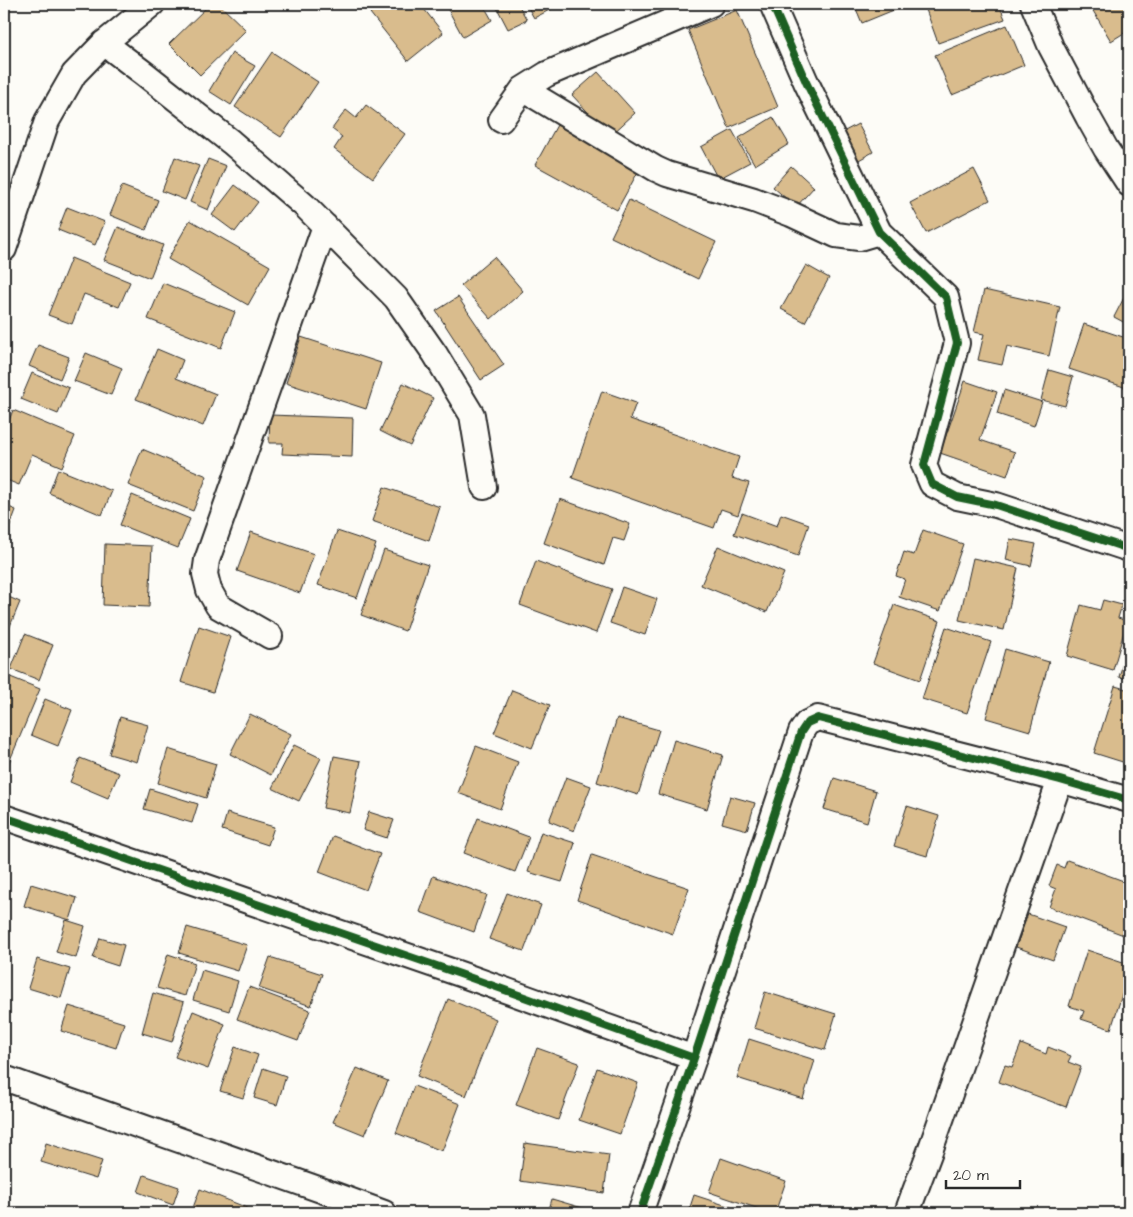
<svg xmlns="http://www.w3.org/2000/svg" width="1133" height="1217" font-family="'Architects Daughter',sans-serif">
<rect width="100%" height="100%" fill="#fdfcf7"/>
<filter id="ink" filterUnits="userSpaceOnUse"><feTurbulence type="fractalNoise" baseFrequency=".02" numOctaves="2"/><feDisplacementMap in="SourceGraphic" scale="10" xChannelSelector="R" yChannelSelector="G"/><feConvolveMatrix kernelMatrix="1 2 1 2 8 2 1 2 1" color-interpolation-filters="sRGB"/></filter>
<g filter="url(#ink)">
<!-- building -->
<path fill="#d9bc8d" stroke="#2b2b2b" d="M4 4H11L6 18 4 17Z
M210 4H219L246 30 200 75 169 44Z
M382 4H420L443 33 408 61 370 13Z
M445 4H483L492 20 463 37Z
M495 4H518L527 20 508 29Z
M526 4H561L534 18Z
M854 4H900L901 7 862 23Z
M924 4H999L1005 19 938 43Z
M1089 4H1129V30L1111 41Z
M737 10 778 107 729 128 688 30Z
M1007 25 1024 65 952 95 935 55Z
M272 52 318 82 281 137 235 107Z
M232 53 255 66 231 105 209 91Z
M598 72 635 113 610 136 572 95Z
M366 105 405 134 373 178 334 149 342 137 332 129 346 110 356 118Z
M773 117 789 144 755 165 739 138Z
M858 124 873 152 857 161 841 133Z
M557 125 639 170 617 210 535 165Z
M732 130 750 162 718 179 701 147Z
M175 157 199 166 185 200 162 191Z
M208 159 226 166 208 210 190 202Z
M791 166 814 187 796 207 773 187Z
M974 169 990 200 926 233 910 203Z
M235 185 258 202 235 232 212 215Z
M122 186 158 200 146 230 110 215Z
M629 200 716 242 698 279 611 237Z
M67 207 105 222 95 245 58 230Z
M190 220 270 266 248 305 168 259Z
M118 227 163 245 150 278 104 260Z
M494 257 523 291 491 319 461 285Z
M71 258 130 282 119 307 84 294 72 324 48 315Z
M806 265 829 278 805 322 781 309Z
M163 283 235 312 221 348 148 319Z
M1129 288V325L1114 317Z
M984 290 1060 307 1049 356 1007 346 1002 365 978 360 984 334 974 332Z
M458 297 504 365 481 380 436 311Z
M1084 324 1129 339V382L1127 388 1069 369Z
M301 337 381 363 366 409 286 383Z
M38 345 69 357 60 379 29 366Z
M157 349 183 360 176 378 216 394 203 426 136 399Z
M86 353 122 368 111 395 74 381Z
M1049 370 1073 377 1065 406 1041 400Z
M32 373 69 388 58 414 21 399Z
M965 381 997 392 980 440 1015 452 1007 476 940 453Z
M403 383 433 398 410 446 380 431Z
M1004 390 1042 402 1034 426 997 414Z
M602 391 636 403 630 419 739 457 732 478 749 483 738 515 721 509 714 528 572 478Z
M13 410 75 436 62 467 32 454 19 485 4 479V433Z
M270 415 353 418 352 457 282 454 283 443H269Z
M142 449 207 476 193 511 128 485Z
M58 469 112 491 102 515 49 493Z
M384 487 440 507 429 541 372 521Z
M132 495 190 519 178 548 120 525Z
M560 499 630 524 624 541 613 538 604 565 544 543Z
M4 505 16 510 7 534 4 532Z
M742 513 777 526 781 514 809 524 798 556 734 534Z
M923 530 963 544 940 611 899 597 905 579 896 576 904 552 914 555Z
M337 531 376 544 357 598 318 585Z
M251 532 314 554 300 593 237 571Z
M1010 539 1036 544 1031 566 1006 560Z
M105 544 152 546 149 607 103 605Z
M718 546 784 573 767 612 701 585Z
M384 550 428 565 405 631 361 615Z
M973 558 1018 568 1004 630 959 620Z
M536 561 612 589 596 633 520 605Z
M622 587 657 599 645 635 610 623Z
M4 595 20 602 8 631 4 629Z
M1103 600 1122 605 1118 618 1127 621 1113 670 1067 656 1081 605 1100 610Z
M894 605 940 621 920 680 873 663Z
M199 626 231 637 213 692 181 682Z
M946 627 991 642 967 713 922 699Z
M25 634 53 645 39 680 11 669Z
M1129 642V679L1119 677Z
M1005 649 1049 662 1030 731 986 718Z
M8 676 40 689 7 767 4 766V687Z
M1115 686 1129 690V764L1094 753Z
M512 690 550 705 532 748 494 733Z
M45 699 72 710 58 746 31 735Z
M250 714 291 734 271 775 230 754Z
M120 717 148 725 137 762 109 754Z
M617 718 659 730 638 795 597 782Z
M674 740 723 755 707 809 658 794Z
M294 745 321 758 299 801 272 788Z
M476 746 518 762 500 809 458 793Z
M168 749 216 764 206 798 158 783Z
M334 756 361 761 350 813 323 808Z
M80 758 119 773 108 798 70 782Z
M566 777 591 786 574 831 549 821Z
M834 778 876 791 867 822 824 809Z
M150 789 198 804 192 823 144 809Z
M730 796 755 803 747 830 722 823Z
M907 806 939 816 927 856 894 846Z
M369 812 394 820 387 838 363 830Z
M227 813 274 827 268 845 222 830Z
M478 818 529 837 515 872 464 853Z
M541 832 575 843 562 882 528 872Z
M333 836 380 854 366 890 319 872Z
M592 855 689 888 673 934 577 900Z
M1067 860 1129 883V937L1049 907 1056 889 1049 886 1057 865 1064 868Z
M433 876 487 895 474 932 420 912Z
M31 884 77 898 70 920 24 906Z
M507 893 541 905 524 951 489 939Z
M1028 914 1065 927 1053 960 1016 947Z
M66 920 85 926 76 958 56 952Z
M187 927 247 945 238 971 179 953Z
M100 938 124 945 118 966 93 958Z
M1087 950 1129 964V973L1111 1029 1081 1019 1084 1011 1069 1006Z
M168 954 195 963 185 996 157 988Z
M270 957 322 974 311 1006 259 988Z
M37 959 70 969 61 998 28 988Z
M202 970 238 981 229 1011 193 1000Z
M249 987 310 1010 298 1041 237 1019Z
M765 992 836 1014 825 1050 754 1028Z
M153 993 184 1002 172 1042 142 1033Z
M448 999 496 1019 466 1096 417 1076Z
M69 1006 124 1023 116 1048 61 1031Z
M193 1011 225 1024 208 1069 175 1057Z
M749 1039 815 1060 803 1099 737 1078Z
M1021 1044 1046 1054 1048 1047 1071 1056 1068 1062 1081 1067 1066 1107 999 1082 1005 1065 1012 1067Z
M235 1047 258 1055 243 1098 220 1091Z
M537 1048 579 1063 558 1120 516 1105Z
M263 1068 286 1076 277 1105 254 1098Z
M357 1068 388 1081 365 1135 333 1122Z
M597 1068 638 1083 620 1134 579 1120Z
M414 1086 460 1104 442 1151 396 1133Z
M46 1143 102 1161 96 1179 41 1162Z
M525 1143 609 1155 604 1193 520 1181Z
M721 1158 786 1181 775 1213H771L709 1192Z
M144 1175 179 1187 173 1205 138 1192Z
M200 1189 260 1213H191Z
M694 1195 749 1213H688Z
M552 1199 596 1212V1213H548Z"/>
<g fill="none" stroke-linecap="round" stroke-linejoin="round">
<!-- street casing -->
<g stroke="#2b2b2b" stroke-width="28">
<path id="street" d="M772 4 806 82 879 232 946 297 957 343 924 465 932 484 957 497 996 505 1129 549
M1033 4 1051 47 1088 117 1106 149 1129 184
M104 43 145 74 231 142 305 206 396 298 435 354 472 415 484 487
M523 89 656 169 667 174 754 200 791 214 836 235 859 238 879 232
M501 120 523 89 547 74 711 4
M4 249 47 121 74 74 104 43 152 4
M270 636 218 606 209 590 205 574 207 560 325 226
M4 817 460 974 694 1058
M4 1078 338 1196 384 1213
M640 1213 694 1058 801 732 807 723 818 718 1060 780 1129 800
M907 1213 912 1199 930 1151 1060 780"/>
</g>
<!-- street -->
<use href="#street" stroke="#fdfcf7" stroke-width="24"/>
<!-- cycleway casing -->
<g stroke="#fdfcf7" stroke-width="11">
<path id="cycleway" d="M772 4 806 82 879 232 946 297 957 343 924 465 932 484 957 497 996 505 1129 549
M4 817 460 974 694 1058
M640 1213 694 1058 801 732 807 723 818 718 1060 780 1129 800"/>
</g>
<!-- cycleway -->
<use href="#cycleway" stroke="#1b5e20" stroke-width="8"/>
</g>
</g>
<!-- margin -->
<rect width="1133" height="1217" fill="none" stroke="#fdfcf7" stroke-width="20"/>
<rect x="10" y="10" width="1113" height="1197" fill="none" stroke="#2b2b2b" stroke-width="2" filter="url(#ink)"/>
<!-- scale -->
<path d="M946 1180v8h74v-8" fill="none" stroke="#2b2b2b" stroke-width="2.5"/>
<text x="953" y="1180" font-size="15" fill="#2b2b2b" stroke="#fdfcf7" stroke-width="4" paint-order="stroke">20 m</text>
</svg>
